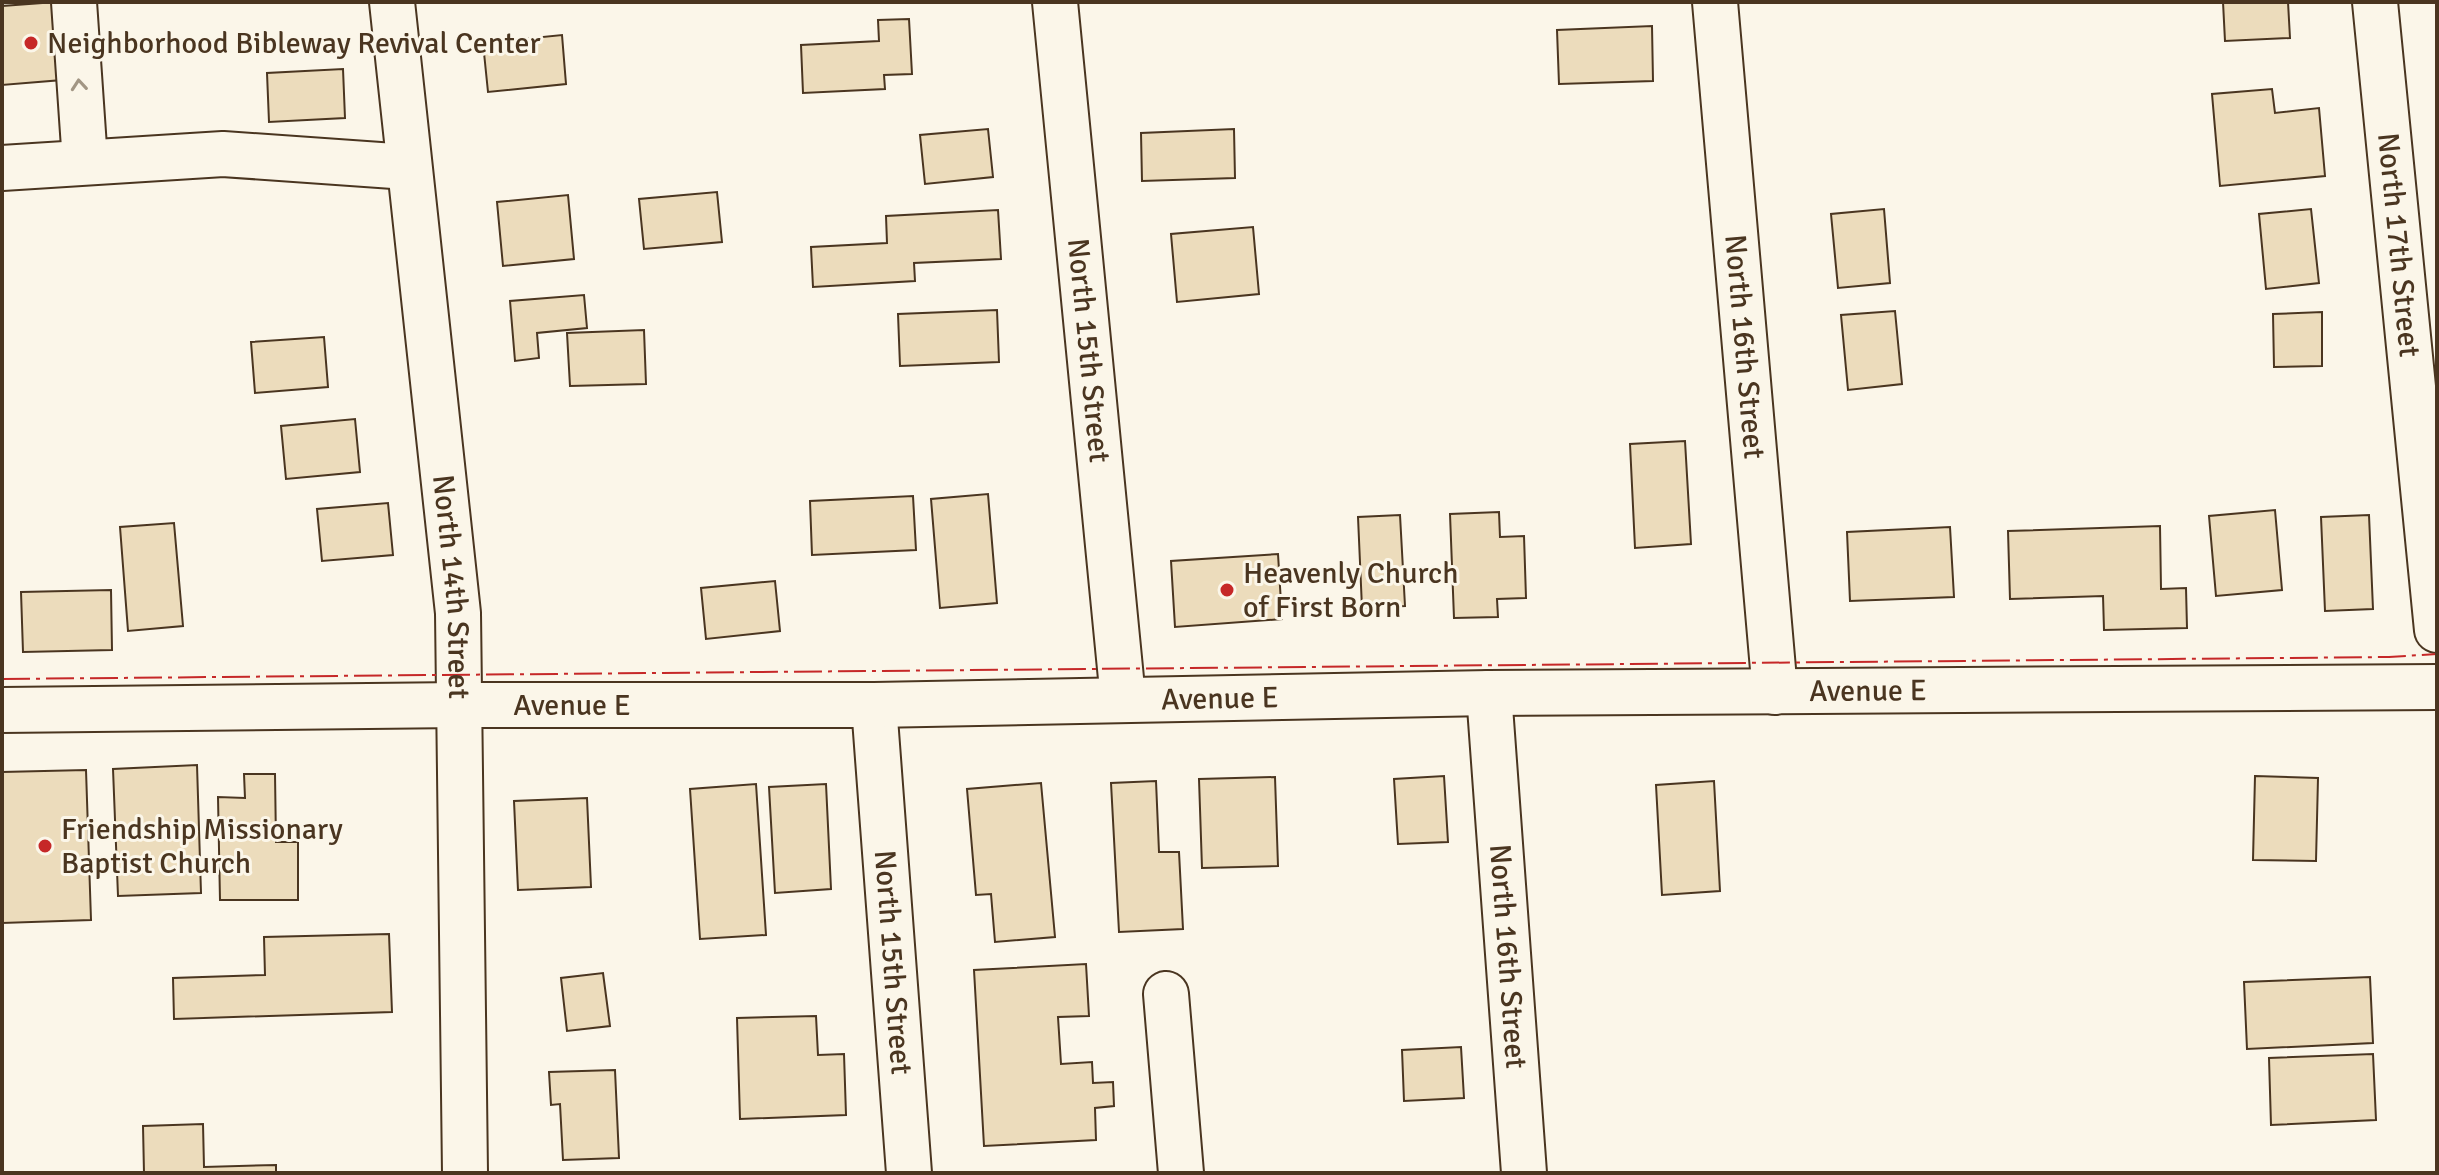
<svg xmlns="http://www.w3.org/2000/svg" width="2439" height="1175" font-family="Signika,sans-serif">
<rect width="100%" height="100%" fill="#fbf6e9"/>
<!-- building -->
<path fill="#ecdcbc" stroke="#4a3520" stroke-width="2" d="M56 2 62 80 2 85V6Z
M2223 2H2288L2290 38 2225 41Z
M909 19 912 74 884 75 885 89 803 93 801 45 879 41 878 20Z
M1652 26 1653 81 1559 84 1557 30Z
M562 35 566 84 488 92 483 43Z
M343 69 345 118 269 122 267 73Z
M2272 89 2275 113 2319 108 2325 176 2220 186 2212 94Z
M988 129 993 177 925 184 920 135Z
M1234 129 1235 178 1142 181 1141 133Z
M717 192 722 242 644 249 639 199Z
M568 195 574 259 503 266 497 202Z
M1884 209 1890 283 1838 288 1831 214Z
M2311 209 2319 283 2266 289 2259 214Z
M998 210 1001 259 914 263 915 281 813 287 811 247 887 243 886 216Z
M1253 227 1259 294 1177 302 1171 234Z
M584 295 587 328 537 333 539 358 515 361 510 301Z
M997 310 999 362 900 366 898 314Z
M1895 311 1902 384 1848 390 1841 315Z
M2322 312V366L2274 367 2273 314Z
M644 330 646 384 570 386 567 333Z
M324 337 328 387 255 393 251 342Z
M355 419 360 472 286 479 281 426Z
M1685 441 1691 544 1635 548 1630 444Z
M988 494 997 603 940 608 931 499Z
M913 496 916 550 812 555 810 501Z
M388 503 393 555 322 561 317 509Z
M2275 510 2282 590 2216 596 2209 516Z
M1499 512 1500 537 1524 536 1526 598 1497 599 1498 617 1454 618 1450 514Z
M1400 515 1405 606 1362 608 1358 517Z
M2369 515 2373 609 2325 611 2321 517Z
M174 523 183 626 128 631 120 527Z
M2160 526 2161 589 2186 588 2187 628 2104 630 2103 596 2010 599 2008 531Z
M1950 527 1954 597 1850 601 1847 532Z
M1278 554 1282 619 1175 627 1171 561Z
M775 581 780 631 706 639 701 588Z
M111 590 112 650 23 652 21 592Z
M197 765 201 893 118 896 113 769Z
M86 770 91 920 2 923V772Z
M244 774H275L276 842H298V900H220L218 797 245 798Z
M1444 776 1448 842 1398 844 1394 779Z
M2255 776 2318 778 2316 861 2253 860Z
M1275 777 1278 866 1202 868 1199 779Z
M1156 781 1159 852H1179L1183 929 1119 932 1111 783Z
M1714 781 1720 891 1662 895 1656 785Z
M1041 783 1055 937 995 942 991 894 976 895 967 789Z
M756 784 766 935 700 939 690 789Z
M826 784 831 889 775 893 769 787Z
M587 798 591 887 518 890 514 801Z
M389 934 392 1012 174 1019 173 978 265 975 264 937Z
M1086 964 1089 1016 1058 1017 1061 1064 1092 1062 1093 1083 1113 1082 1114 1106 1095 1108 1096 1140 984 1146 974 970Z
M603 973 610 1026 567 1031 561 978Z
M2370 977 2373 1043 2247 1049 2244 982Z
M816 1016 818 1055 844 1054 846 1115 740 1119 737 1018Z
M1461 1047 1464 1098 1404 1101 1402 1050Z
M2373 1054 2376 1120 2271 1125 2269 1058Z
M615 1070 619 1158 563 1160 560 1104 551 1105 549 1072Z
M203 1124 204 1167 276 1165V1173H144L143 1126Z"/>
<g fill="none" stroke-linecap="round" stroke-linejoin="round">
<!-- minor casing -->
<g stroke="#4a3520" stroke-width="48">
<g id="minor">
<path d="M74 2 85 162"/>
<path id="s1" d="M392 2 458 613 465 1173"/>
<path id="s2" d="M1055 2 1123 699"/>
<path id="s3" d="M1715 2 1775 692"/>
<path id="s4" d="M2375 2 2437 630"/>
<path d="M2 168 223 154 408 167"/>
<path id="s5" d="M1489 693 1524 1173"/>
<path id="s6" d="M874 705 909 1173"/>
<path id="s7" d="M2 710 460 705H874L1489 693 2437 687"/>
<path d="M1166 994 1181 1173"/>
</g>
</g>
<!-- minor -->
<use href="#minor" stroke="#fbf6e9" stroke-width="44"/>
<!-- power -->
<path stroke="#c62828" stroke-width="2" stroke-dasharray="28 6 4 6" stroke-linecap="butt" d="M2 679 2389 657 2437 654"/>
</g>
<!-- one-way arrows -->
<defs><path id="oneway-chevron" d="M-2-3.5L2.5 0L-2 3.5" fill="none" stroke-width="1.6" stroke-linecap="round" stroke-linejoin="round" transform="scale(2)"/></defs>
<use stroke="#a29684" href="#oneway-chevron" transform="translate(79 85) rotate(-95)"/>
<!-- markers -->
<g fill="#c62828" stroke="#fbf6e9" stroke-width="3">
<circle cx="31" cy="43" r="8"/>
<circle cx="1227" cy="590" r="8"/>
<circle cx="45" cy="846" r="8"/>
</g>
<g text-anchor="middle" stroke-width="6" stroke-linejoin="round" paint-order="stroke">
<!-- poi labels -->
<g font-size="30" fill="#4a3520" stroke="#fbf6e9" text-anchor="start">
<text x="47" y="53">Neighborhood Bibleway Revival Center</text>
<text x="1243" y="583">Heavenly Church<tspan x="1243" dy="34">of First Born</tspan></text>
<text x="61" y="839">Friendship Missionary<tspan x="61" dy="34">Baptist Church</tspan></text>
</g>
<!-- street labels -->
<g font-size="30" fill="#4a3520" stroke="#fbf6e9">
<text dy="10" stroke="none"><textPath href="#s4" startOffset="244">North 17th Street</textPath></text>
<text dy="10" stroke="none"><textPath href="#s3" startOffset="346">North 16th Street</textPath></text>
<text dy="10" stroke="none"><textPath href="#s2" startOffset="350">North 15th Street</textPath></text>
<text dy="10" stroke="none"><textPath href="#s1" startOffset="588">North 14th Street</textPath></text>
<text dy="10" stroke="none"><textPath href="#s7" startOffset="1866">Avenue E</textPath></text>
<text dy="10" stroke="none"><textPath href="#s7" startOffset="1218">Avenue E</textPath></text>
<text dy="10" stroke="none"><textPath href="#s7" startOffset="570">Avenue E</textPath></text>
<text dy="10" stroke="none"><textPath href="#s5" startOffset="264">North 16th Street</textPath></text>
<text dy="10" stroke="none"><textPath href="#s6" startOffset="258">North 15th Street</textPath></text>
</g>
</g>
<!-- border -->
<rect width="2439" height="1175" fill="none" stroke="#4a3520" stroke-width="8"/>
</svg>
